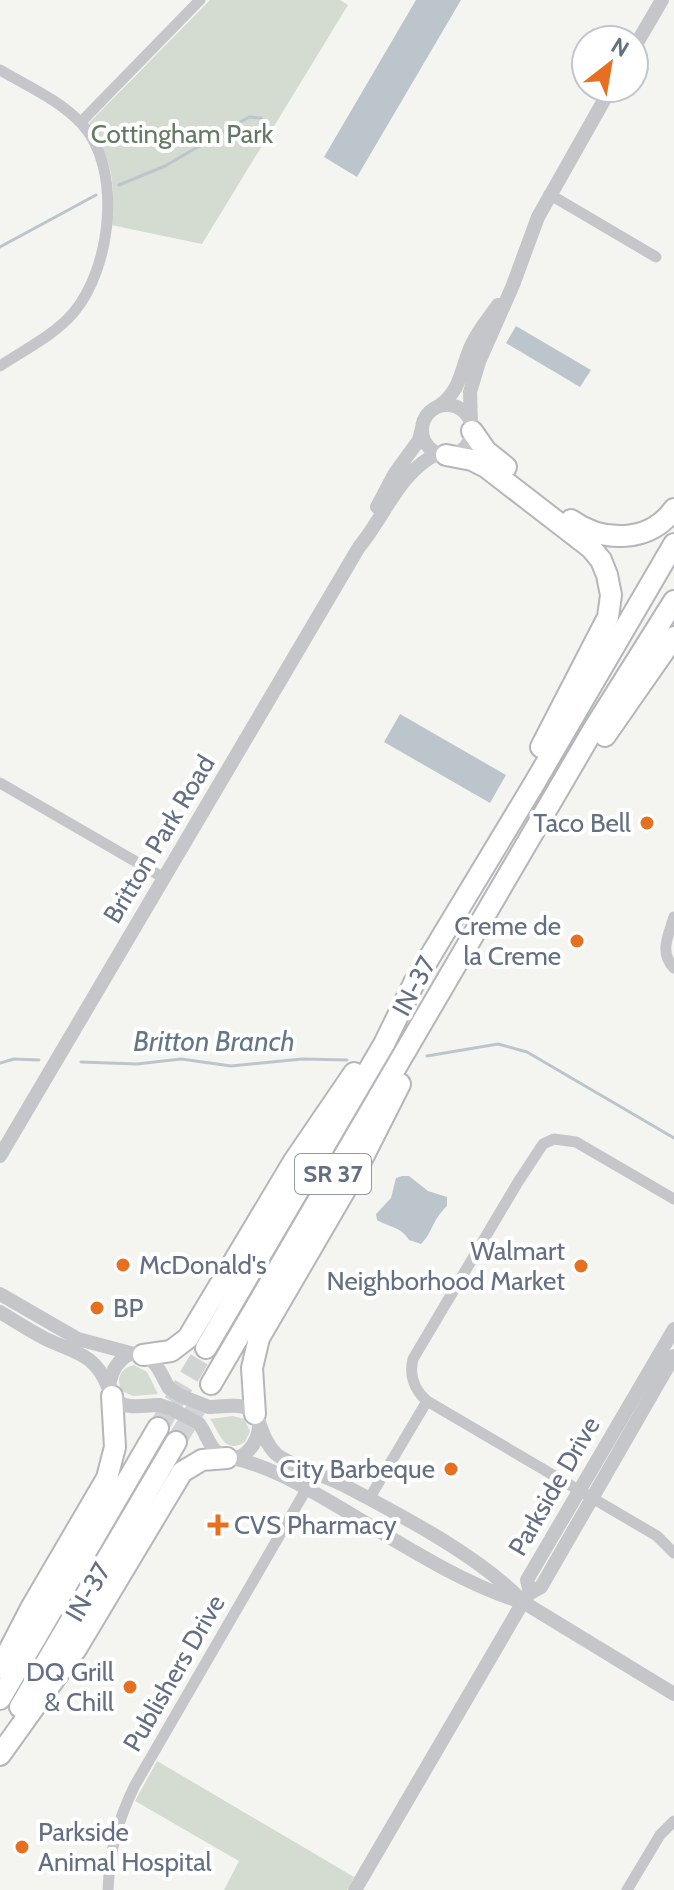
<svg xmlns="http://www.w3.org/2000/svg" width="674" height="1890" font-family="Cabin,sans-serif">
<rect width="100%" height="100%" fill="#f4f5f0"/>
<!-- green -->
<path fill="#d4dbd1" d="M210 0H340L348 5 202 244 111 225C116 178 112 163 89 123Z
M134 1365 147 1372 158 1394 133 1396 122 1391C115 1378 121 1368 134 1365Z
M233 1416 244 1419 250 1431 245 1442C224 1455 220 1433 210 1419Z
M157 1761 354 1877 347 1890H224L239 1861 135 1801Z"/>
<!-- water -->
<path fill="#bdc5cc" d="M416 0H461L357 177 324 157Z
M516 326 591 370 580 387 506 343Z
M400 714 506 775 490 803 384 742Z
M402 1176H409L428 1191 447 1197V1206C432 1220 433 1232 421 1244L409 1240C402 1227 388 1227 377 1220L376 1214 391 1198 396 1178Z"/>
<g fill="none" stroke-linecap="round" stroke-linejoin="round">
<!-- stream -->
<path stroke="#bdc5cc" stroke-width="3" d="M119 185 165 166 249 117 261 118 268 130
M0 247 96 195
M427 1056 498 1044 527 1052 674 1138
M81 1062 137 1064 181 1059 231 1066 302 1059 347 1060
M0 1063 14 1059 39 1060"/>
<!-- motorway-tunnel -->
<path stroke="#d0d4d4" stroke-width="20" stroke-dasharray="20 10" stroke-linecap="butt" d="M158 1428 206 1348
M176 1442 211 1384"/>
<!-- motorway casing -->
<g stroke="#b4b6ba" stroke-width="24">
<path id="motorway" d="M472 431 486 451 506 467
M446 455 472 460 486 467 591 548 601 560 607 575 611 595 608 617 541 747
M571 520C603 543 650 543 674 509
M605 736 674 637
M206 1348 384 1044 414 983 534 784 674 544
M143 1355 171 1351 188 1338 294 1161 354 1073
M211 1384 593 730 674 601
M255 1414 252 1368 259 1338 355 1173 400 1084
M0 1668 31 1608 107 1478 115 1447 112 1396
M0 1699 158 1428
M20 1707 176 1442
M0 1755 76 1649 182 1472 202 1460 227 1458"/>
</g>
<!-- minor -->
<path stroke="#c4c6ca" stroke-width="11" d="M0 70C27 86 60 100 82 124 123 169 111 268 74 312 56 334 24 350 0 366
M81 122 200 0
M549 194 656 257
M0 783 164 878
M674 917C668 936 659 953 674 968
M674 1199 576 1142 554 1139 543 1144 518 1182 413 1359C409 1375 414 1390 427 1401L657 1536 674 1553
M369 1499 427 1401
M108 1890C110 1849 117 1822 135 1785L307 1488
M627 1890 660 1835 674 1821"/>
<!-- tertiary -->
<path stroke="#c4c6ca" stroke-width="14" d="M634 48 662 0
M422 430a25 25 0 1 1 50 0a25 25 0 1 1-50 0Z
M439 406C462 390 461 367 472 344 479 329 489 318 498 305
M471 422 470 392 479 362 513 285 538 217 611 88
M377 507 395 473 419 440 422 428
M0 1156 359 547C385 516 400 470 439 453
M0 1294 78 1339 134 1354
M0 1312C15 1321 29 1330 44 1338 74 1353 95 1353 108 1387
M159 1405C138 1405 119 1413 109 1389 109 1368 129 1341 151 1360 160 1367 163 1379 169 1388
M259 1422C263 1434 267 1445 276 1454 294 1468 328 1476 349 1488 404 1517 481 1557 523 1602L674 1694
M199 1424C206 1432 208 1445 217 1452 239 1470 261 1444 259 1422 249 1399 229 1407 209 1407
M232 1458C268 1466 296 1482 327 1500 386 1534 458 1583 522 1602
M530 1593 527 1580 674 1329
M355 1890 523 1602 530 1593 541 1587 674 1356"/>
<!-- motorway -->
<use href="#motorway" stroke="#fff" stroke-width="20"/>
<!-- tertiary-bridge -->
<path stroke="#c4c6ca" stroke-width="14" d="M169 1388 181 1396 209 1407
M159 1405 172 1409 199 1424"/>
</g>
<!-- markers -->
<g fill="#e6701f" stroke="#fff" stroke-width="3">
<circle cx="647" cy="823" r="8"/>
<circle cx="577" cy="941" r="8"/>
<circle cx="123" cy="1265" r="8"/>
<circle cx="581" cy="1266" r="8"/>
<circle cx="97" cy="1308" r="8"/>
<circle cx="451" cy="1469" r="8"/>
<path d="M214 1513h8v8h8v8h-8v8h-8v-8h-8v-8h8z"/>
<circle cx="130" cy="1687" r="8"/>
<circle cx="22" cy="1847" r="8"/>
</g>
<g text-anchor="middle" stroke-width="8" stroke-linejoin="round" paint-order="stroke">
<!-- shield labels -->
<rect fill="#fff" stroke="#929aa8" stroke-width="2" x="295" y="1154" width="76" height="40" rx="6"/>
<g font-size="24" font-weight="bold" fill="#636f82">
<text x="333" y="1182">SR 37</text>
</g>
<!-- park labels -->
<g font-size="26" fill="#627962" stroke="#fff">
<text x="182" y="143">Cottingham Park</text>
</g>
<!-- poi labels -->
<g font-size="26" fill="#636f82" stroke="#fff" text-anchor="end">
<text x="631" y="832">Taco Bell</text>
<text x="561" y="935">Creme de<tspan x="561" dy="30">la Creme</tspan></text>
<text x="565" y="1260">Walmart<tspan x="565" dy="30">Neighborhood Market</tspan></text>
<text x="139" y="1274" text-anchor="start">McDonald's</text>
<text x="113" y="1317" text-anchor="start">BP</text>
<text x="435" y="1478">City Barbeque</text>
<text x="234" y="1534" text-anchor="start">CVS Pharmacy</text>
<text x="114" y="1681">DQ Grill<tspan x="114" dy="30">&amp; Chill</tspan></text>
<text x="38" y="1841" text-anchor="start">Parkside<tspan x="38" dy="30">Animal Hospital</tspan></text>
</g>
<!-- street labels -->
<g font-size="26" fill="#636f82" stroke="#fff">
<text transform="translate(159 839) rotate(-59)" y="9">Britton Park Road</text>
<text transform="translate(414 986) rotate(-62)" y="9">IN-37</text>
<text transform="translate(554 1486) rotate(-60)" y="9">Parkside Drive</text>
<text transform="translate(88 1592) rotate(-60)" y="9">IN-37</text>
<text transform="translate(174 1673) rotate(-60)" y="9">Publishers Drive</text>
</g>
<!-- water labels -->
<g font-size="28" font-style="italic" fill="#637786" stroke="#fff">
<text x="214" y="1051">Britton Branch</text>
</g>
</g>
<!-- north arrow -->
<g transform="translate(610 64) rotate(31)"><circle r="38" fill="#ffffff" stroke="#c1c5cd" stroke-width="2"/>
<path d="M0-6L14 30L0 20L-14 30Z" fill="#e6701f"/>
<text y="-12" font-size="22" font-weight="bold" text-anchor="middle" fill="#636f82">N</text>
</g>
</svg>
